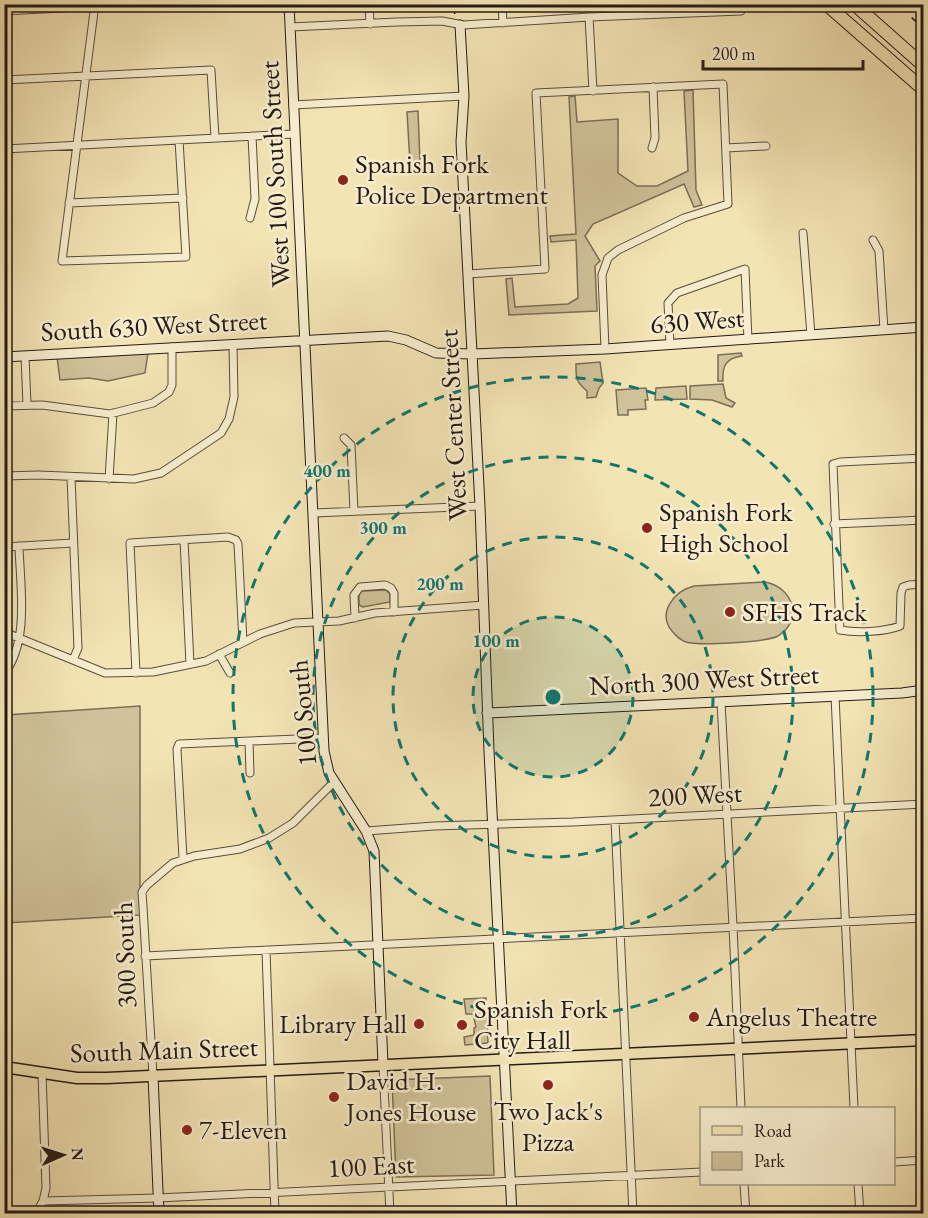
<svg xmlns="http://www.w3.org/2000/svg" width="928" height="1218" font-family="'EB Garamond',serif">
<rect width="100%" height="100%" fill="#f3e4b4"/>
<filter id="stains"><feTurbulence type="fractalNoise" baseFrequency=".00333" numOctaves="4"/><feColorMatrix values="0 0 0 0 .2 0 0 0 0 .09 0 0 0 0 .02 0 0 0 .5 -.17"/></filter>
<radialGradient id="worn" r=".72"><stop offset=".6" stop-color="#630" stop-opacity="0"/><stop offset="1" stop-color="#630" stop-opacity=".3"/></radialGradient>
<!-- green -->
<path fill="#d0c299" stroke="#7a6e57" stroke-width="1.5" d="M693 90 696 190 702 205 694 207 684 184 593 224 585 236 600 261 595 266 597 311 509 315 506 279 512 278 515 307 568 304 578 298 576 240 551 242 550 236 576 234 569 97 575 96 577 122 618 119V173L637 186H657L688 171 684 91Z
M418 111 420 162 410 163 407 112Z
M148 353 145 373 108 381 89 378 60 380 57 357Z
M741 353 742 356C726 358 722 366 723 381H718V355Z
M600 362 603 383 599 388 596 397 587 398V391C575 381 576 377 576 364Z
M723 384 726 398 735 403 732 407 712 400 690 399V386Z
M686 386 687 399 655 400 656 388Z
M646 388 648 400H645L646 409 628 410V415H618L616 390Z
M765 582C793 587 804 620 778 636 767 642 699 646 686 642 680 640 676 636 672 631 657 613 674 591 694 586Z
M386 590 390 594V602L363 607 359 605V595L361 591Z
M140 706V915L5 923V715Z
M486 998 488 1042 487 1043 465 1045 464 1037 474 1035V1028L476 1027 473 1014H466L464 999Z
M490 1076 494 1175 396 1177 392 1080Z
M4 1130 9 1149 5 1184H4Z"/>
<g fill="none" stroke-linecap="round" stroke-linejoin="round">
<!-- canal -->
<path stroke="#ad9f7e" stroke-width="5" d="M4 1130 9 1149 4 1184"/>
<!-- street casing -->
<g stroke="#584c3d" stroke-width="9">
<path id="street" d="M95 4 62 261 186 257 179 140
M369 4 370 24
M502 4 503 23
M4 11 137 4
M589 17 593 91
M290 27 397 22 442 21 463 25 589 17 741 11
M4 80 211 70 215 138
M293 105 464 96
M652 148 655 138 653 87
M726 148 766 146
M4 149 294 134
M69 203 183 198
M250 218 255 199 252 136
M803 233 811 335
M873 240 879 251 884 330
M468 274 545 269 536 93 723 84 728 204 684 218 618 250 608 258 602 275 605 349
M670 345 668 303 677 293 745 269 748 340
M25 356 27 405
M4 406 42 405 110 414 153 403 169 392 172 385V347
M344 438 351 445 354 511
M924 458 840 462 833 464 840 630C857 633 884 632 900 626L901 593 903 587 909 585 924 584
M4 476 39 475 134 479 161 473 221 433 229 419 234 397 233 345
M71 477 78 648 73 660
M109 479 113 413
M314 513 480 506
M834 524 924 520
M184 540 190 664
M4 547 73 543
M355 618 354 595 360 587 385 585 391 588 394 593V612
M4 632 105 673 153 672 206 661 260 634 294 623 339 621 375 613 484 605
M219 654 230 673
M136 673 130 543 228 537 236 540 238 544 243 642
M4 674C30 641 20 585 19 546
M835 696 854 1108
M721 702 733 926 741 1108
M249 742 250 773
M615 820 633 1214
M366 831 434 826 573 822 924 804
M183 858 177 749 179 744 323 738
M266 950 275 1214
M145 956 924 918
M383 1064 390 1214
M153 1076 143 907 142 892 147 885 173 863 194 856 240 849 269 838 293 823 334 782
M894 1162 924 1160
M744 1184 746 1214
M858 1184 860 1214
M43 1201 158 1198 702 1172
M36 1214 43 1201 46 1188 42 1073"/>
</g>
<!-- secondary casing -->
<g stroke="#251a15" stroke-width="11">
<path id="secondary" d="M289 4 324 751 329 773 366 831 374 851 383 1064
M460 25 464 96 461 142 480 506 489 751 512 1214
M4 357 388 336 406 340 436 353 473 354 605 349 924 327
M487 713 902 693 924 690
M153 1076 159 1214"/>
</g>
<!-- primary casing -->
<g stroke="#251a15" stroke-width="13">
<path id="primary" d="M4 1067 77 1078H107L924 1040"/>
</g>
<!-- highway casing -->
<g stroke="#251a15" stroke-width="14">
<path id="highway" d="M826 4 924 90
M854 4 924 66"/>
</g>
<!-- street -->
<use href="#street" stroke="#f7edce" stroke-width="7"/>
<!-- secondary -->
<use href="#secondary" stroke="#f7edce" stroke-width="9"/>
<!-- primary -->
<use href="#primary" stroke="#f3e4b4" stroke-width="10"/>
<!-- highway -->
<use href="#highway" stroke="#f3e4b4" stroke-width="12"/>
<!-- rail -->
<path stroke="#251a15" stroke-width="1.5" stroke-dasharray="10 10" stroke-linecap="butt" d="M454 4 455 18
M897 4 924 29"/>
</g>
<!-- distance rings -->
<circle cx="553" cy="697" r="80" fill="#0f766e" fill-opacity=".12"/>
<g fill="none" stroke="#0f766e" stroke-width="3" stroke-dasharray="10 8">
<circle cx="553" cy="697" r="80"/>
<circle cx="553" cy="697" r="160"/>
<circle cx="553" cy="697" r="240"/>
<circle cx="553" cy="697" r="320"/>
</g>
<!-- markers -->
<g fill="#8f2418" stroke="#f7edce" stroke-width="2">
<circle cx="343" cy="180" r="6"/>
<circle cx="647" cy="528" r="6"/>
<circle cx="730" cy="612" r="6"/>
<circle cx="694" cy="1017" r="6"/>
<circle cx="419" cy="1024" r="6"/>
<circle cx="462" cy="1025" r="6"/>
<circle cx="548" cy="1085" r="6"/>
<circle cx="334" cy="1097" r="6"/>
<circle cx="187" cy="1130" r="6"/>
</g>
<g text-anchor="middle" stroke-width="5" stroke-linejoin="round" paint-order="stroke">
<!-- poi labels -->
<g font-size="27" fill="#251a15" stroke="#f7edce" text-anchor="start">
<text x="355" y="173">Spanish Fork<tspan x="355" dy="31">Police Department</tspan></text>
<text x="659" y="521">Spanish Fork<tspan x="659" dy="31">High School</tspan></text>
<text x="742" y="621">SFHS Track</text>
<text x="474" y="1018">Spanish Fork<tspan x="474" dy="31">City Hall</tspan></text>
<text x="706" y="1026">Angelus Theatre</text>
<text x="407" y="1033" text-anchor="end">Library Hall</text>
<text x="346" y="1090">David H.<tspan x="346" dy="31">Jones House</tspan></text>
<text x="548" y="1120" text-anchor="middle">Two Jack's<tspan x="548" dy="31">Pizza</tspan></text>
<text x="199" y="1139">7-Eleven</text>
</g>
<!-- street labels -->
<g font-size="27" fill="#251a15" stroke="#f7edce">
<text transform="translate(275 174) rotate(-93)" y="9">West 100 South Street</text>
<text transform="translate(697 321) rotate(-4)" y="9">630 West</text>
<text transform="translate(154 326) rotate(-3)" y="9">South 630 West Street</text>
<text transform="translate(453 425) rotate(-93)" y="9">West Center Street</text>
<text transform="translate(704 680) rotate(-3)" y="9">North 300 West Street</text>
<text transform="translate(303 713) rotate(-95)" y="9">100 South</text>
<text transform="translate(695 795) rotate(-3)" y="9">200 West</text>
<text transform="translate(125 955) rotate(-92)" y="9">300 South</text>
<text transform="translate(164 1050) rotate(-2)" y="9">South Main Street</text>
<text transform="translate(371 1166) rotate(-3)" y="9">100 East</text>
</g>
</g>
<circle cx="553" cy="697" r="9" fill="#0f766e" stroke="#f7edce" stroke-width="3"/>
<g font-size="18" text-anchor="middle" font-weight="bold" fill="#0f766e" stroke="#f7edce" stroke-width="5" stroke-linejoin="round" paint-order="stroke">
<text x="327" y="477">400 m</text>
<text x="383" y="534">300 m</text>
<text x="440" y="590">200 m</text>
<text x="496" y="647">100 m</text>
</g>
<!-- margin -->
<rect width="928" height="1218" fill="none" stroke="#f3e4b4" stroke-width="24"/>
<rect x="6" y="6" width="916" height="1206" fill="none" stroke="#251a15" stroke-width="3"/>
<rect x="12" y="12" width="904" height="1194" fill="none" stroke="#251a15" stroke-width="1.5"/>
<!-- legend -->
<rect x="700" y="1107" width="195" height="78" fill="#f7edce" stroke="#a39984" stroke-width="1.5"/>
<rect x="712" y="1126" width="30" height="9" fill="#f3e4b4" stroke="#a39984" stroke-width="1.5"/>
<text x="754" y="1137" font-size="18" fill="#251a15">Road</text>
<rect x="712" y="1152" width="30" height="18" fill="#d0c299" stroke="#a39984" stroke-width="1.5"/>
<text x="754" y="1167" font-size="18" fill="#251a15">Park</text>
<!-- north arrow -->
<g transform="translate(63 1155) rotate(87)" stroke="#f7edce" stroke-width="4.5" paint-order="stroke">
<path d="M0-4.5L10 22L0 15L-10 22Z" fill="#251a15"/>
<text y="-9" font-size="16" font-weight="bold" text-anchor="middle" fill="#251a15">N</text>
</g>
<!-- scale -->
<path d="M703 60v9h160v-9" fill="none" stroke="#251a15" stroke-width="3"/>
<text x="712" y="60" font-size="18" fill="#251a15" stroke="#f7edce" stroke-width="4.5" paint-order="stroke">200 m</text>
<rect width="100%" height="100%" filter="url(#stains)"/>
<rect width="100%" height="100%" fill="url(#worn)"/>
</svg>
